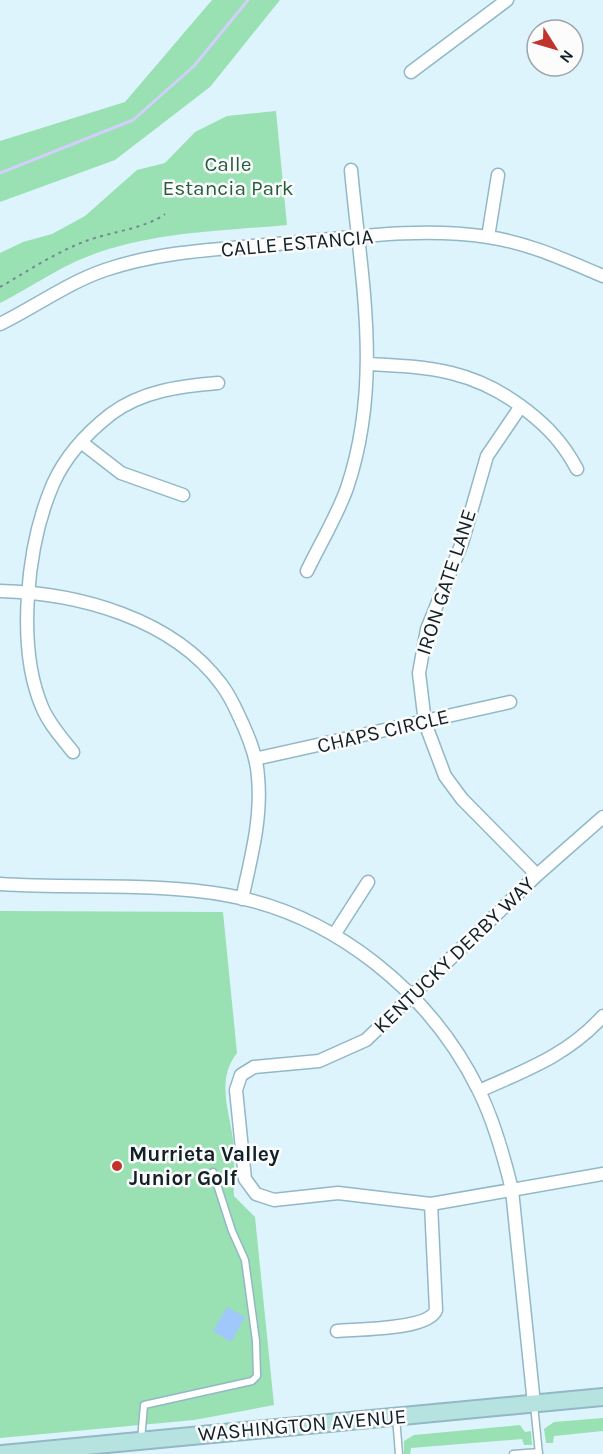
<svg xmlns="http://www.w3.org/2000/svg" width="603" height="1454" font-family="Karla,sans-serif">
<rect width="100%" height="100%" fill="#ddf4fd"/>
<!-- green -->
<path fill="#99e0b3" d="M212 0H280L210 87 115 160 0 202V141L125 102Z
M276 111 287 225C221 231 151 232 89 256 57 268 30 288 0 303V253L23 242 52 234 85 216 137 170 165 163 195 132 227 116Z
M0 911 223 912 237 1053C214 1082 232 1116 234 1149 235 1164 233 1180 234 1196L255 1217 274 1405 194 1420 0 1438Z
M603 1418V1431L554 1436 553 1443H546L544 1429 554 1422Z
M520 1425 525 1432 531 1431 532 1445H524L522 1439 411 1448 410 1454H404V1441L414 1435Z"/>
<g fill="none" stroke-linecap="round" stroke-linejoin="round">
<!-- stream -->
<path stroke="#d3cffc" stroke-width="3" d="M0 173 133 120 194 66 248 0"/>
</g>
<!-- building -->
<path fill="#a1c8fa" d="M227 1307 245 1317 231 1342 213 1331Z"/>
<g fill="none" stroke-linecap="round" stroke-linejoin="round">
<!-- service casing -->
<g stroke="#92b8c6" stroke-width="9">
<path id="service" d="M534 1405 539 1454
M396 1417 399 1454
M141 1440 144 1405 252 1381 257 1376 256 1341 245 1260 232 1231 213 1172
M513 1454 539 1452"/>
</g>
<!-- minor casing -->
<g stroke="#92b8c6" stroke-width="15">
<path id="minor" d="M411 72 507 0
M488 237 498 175
M0 324C35 307 67 283 105 270 163 250 227 249 288 243 354 237 422 227 488 237 529 243 565 260 603 276
M369 364C431 367 475 370 526 410 548 427 563 443 577 469
M521 406 487 456 462 543 427 629 419 673 425 723 445 776 462 799 537 875
M81 442 121 473 183 495
M307 571C320 544 337 516 347 488 383 381 361 279 351 170
M0 591C78 593 172 618 221 684 228 693 234 705 239 716 248 735 257 756 258 777 262 818 251 858 242 899
M73 752C62 738 49 724 42 707 16 646 27 544 53 484 65 457 88 432 111 414 142 391 180 386 218 383
M255 759 510 702
M603 817 537 875 366 1040 319 1061 254 1067 241 1075 236 1090 245 1179 256 1194 274 1200 338 1193 431 1204 603 1174
M0 884C74 889 154 882 226 895 335 914 431 993 479 1091 494 1121 504 1157 512 1190L534 1404
M334 935 368 882
M479 1091C526 1070 568 1055 603 1016
M337 1331C357 1329 429 1330 436 1310L431 1204"/>
</g>
<!-- secondary casing -->
<g stroke="#92b8c6" stroke-width="20">
<path id="secondary" d="M2 1454 603 1397"/>
</g>
<!-- path -->
<path stroke="#768990" stroke-width="2" stroke-dasharray="3 4.5" stroke-linecap="butt" d="M0 287C28 271 56 252 86 241 110 232 147 228 165 214"/>
<!-- service -->
<use href="#service" stroke="#fff" stroke-width="6"/>
<!-- minor -->
<use href="#minor" stroke="#fff" stroke-width="12"/>
<!-- secondary -->
<use href="#secondary" stroke="#b6e2e0" stroke-width="16"/>
</g>
<!-- markers -->
<circle fill="#c1332b" stroke="#fcfcfc" stroke-width="2" cx="117" cy="1166" r="6"/>
<g text-anchor="middle" stroke-width="5" stroke-linejoin="round" paint-order="stroke">
<!-- park labels -->
<g font-size="21" fill="#255e3e" stroke="#fcfcfc">
<text x="228" y="171">Calle<tspan x="228" dy="24">Estancia Park</tspan></text>
</g>
<!-- street labels -->
<g font-size="21" fill="#122127" stroke="#fcfcfc">
<text transform="translate(297 243) rotate(-5)" y="7">CALLE ESTANCIA</text>
<text transform="translate(446 582) rotate(-72)" y="7">IRON GATE LANE</text>
<text transform="translate(383 731) rotate(-13)" y="7">CHAPS CIRCLE</text>
<text transform="translate(454 955) rotate(-44)" y="7">KENTUCKY DERBY WAY</text>
<text transform="translate(302 1425) rotate(-5)" y="7">WASHINGTON AVENUE</text>
</g>
<!-- poi labels -->
<g font-size="21" font-weight="bold" fill="#122127" stroke="#fcfcfc" text-anchor="start">
<text x="129" y="1161">Murrieta Valley<tspan x="129" dy="24">Junior Golf</tspan></text>
</g>
</g>
<!-- north arrow -->
<g transform="translate(555 48) rotate(127)"><circle r="28" fill="#fcfcfc" stroke="#9ea4a7" stroke-width="1.5"/>
<path d="M0-4.5L10 22L0 15L-10 22Z" fill="#c1332b"/>
<text y="-9" font-size="16" font-weight="bold" text-anchor="middle" fill="#122127">N</text>
</g>
</svg>
